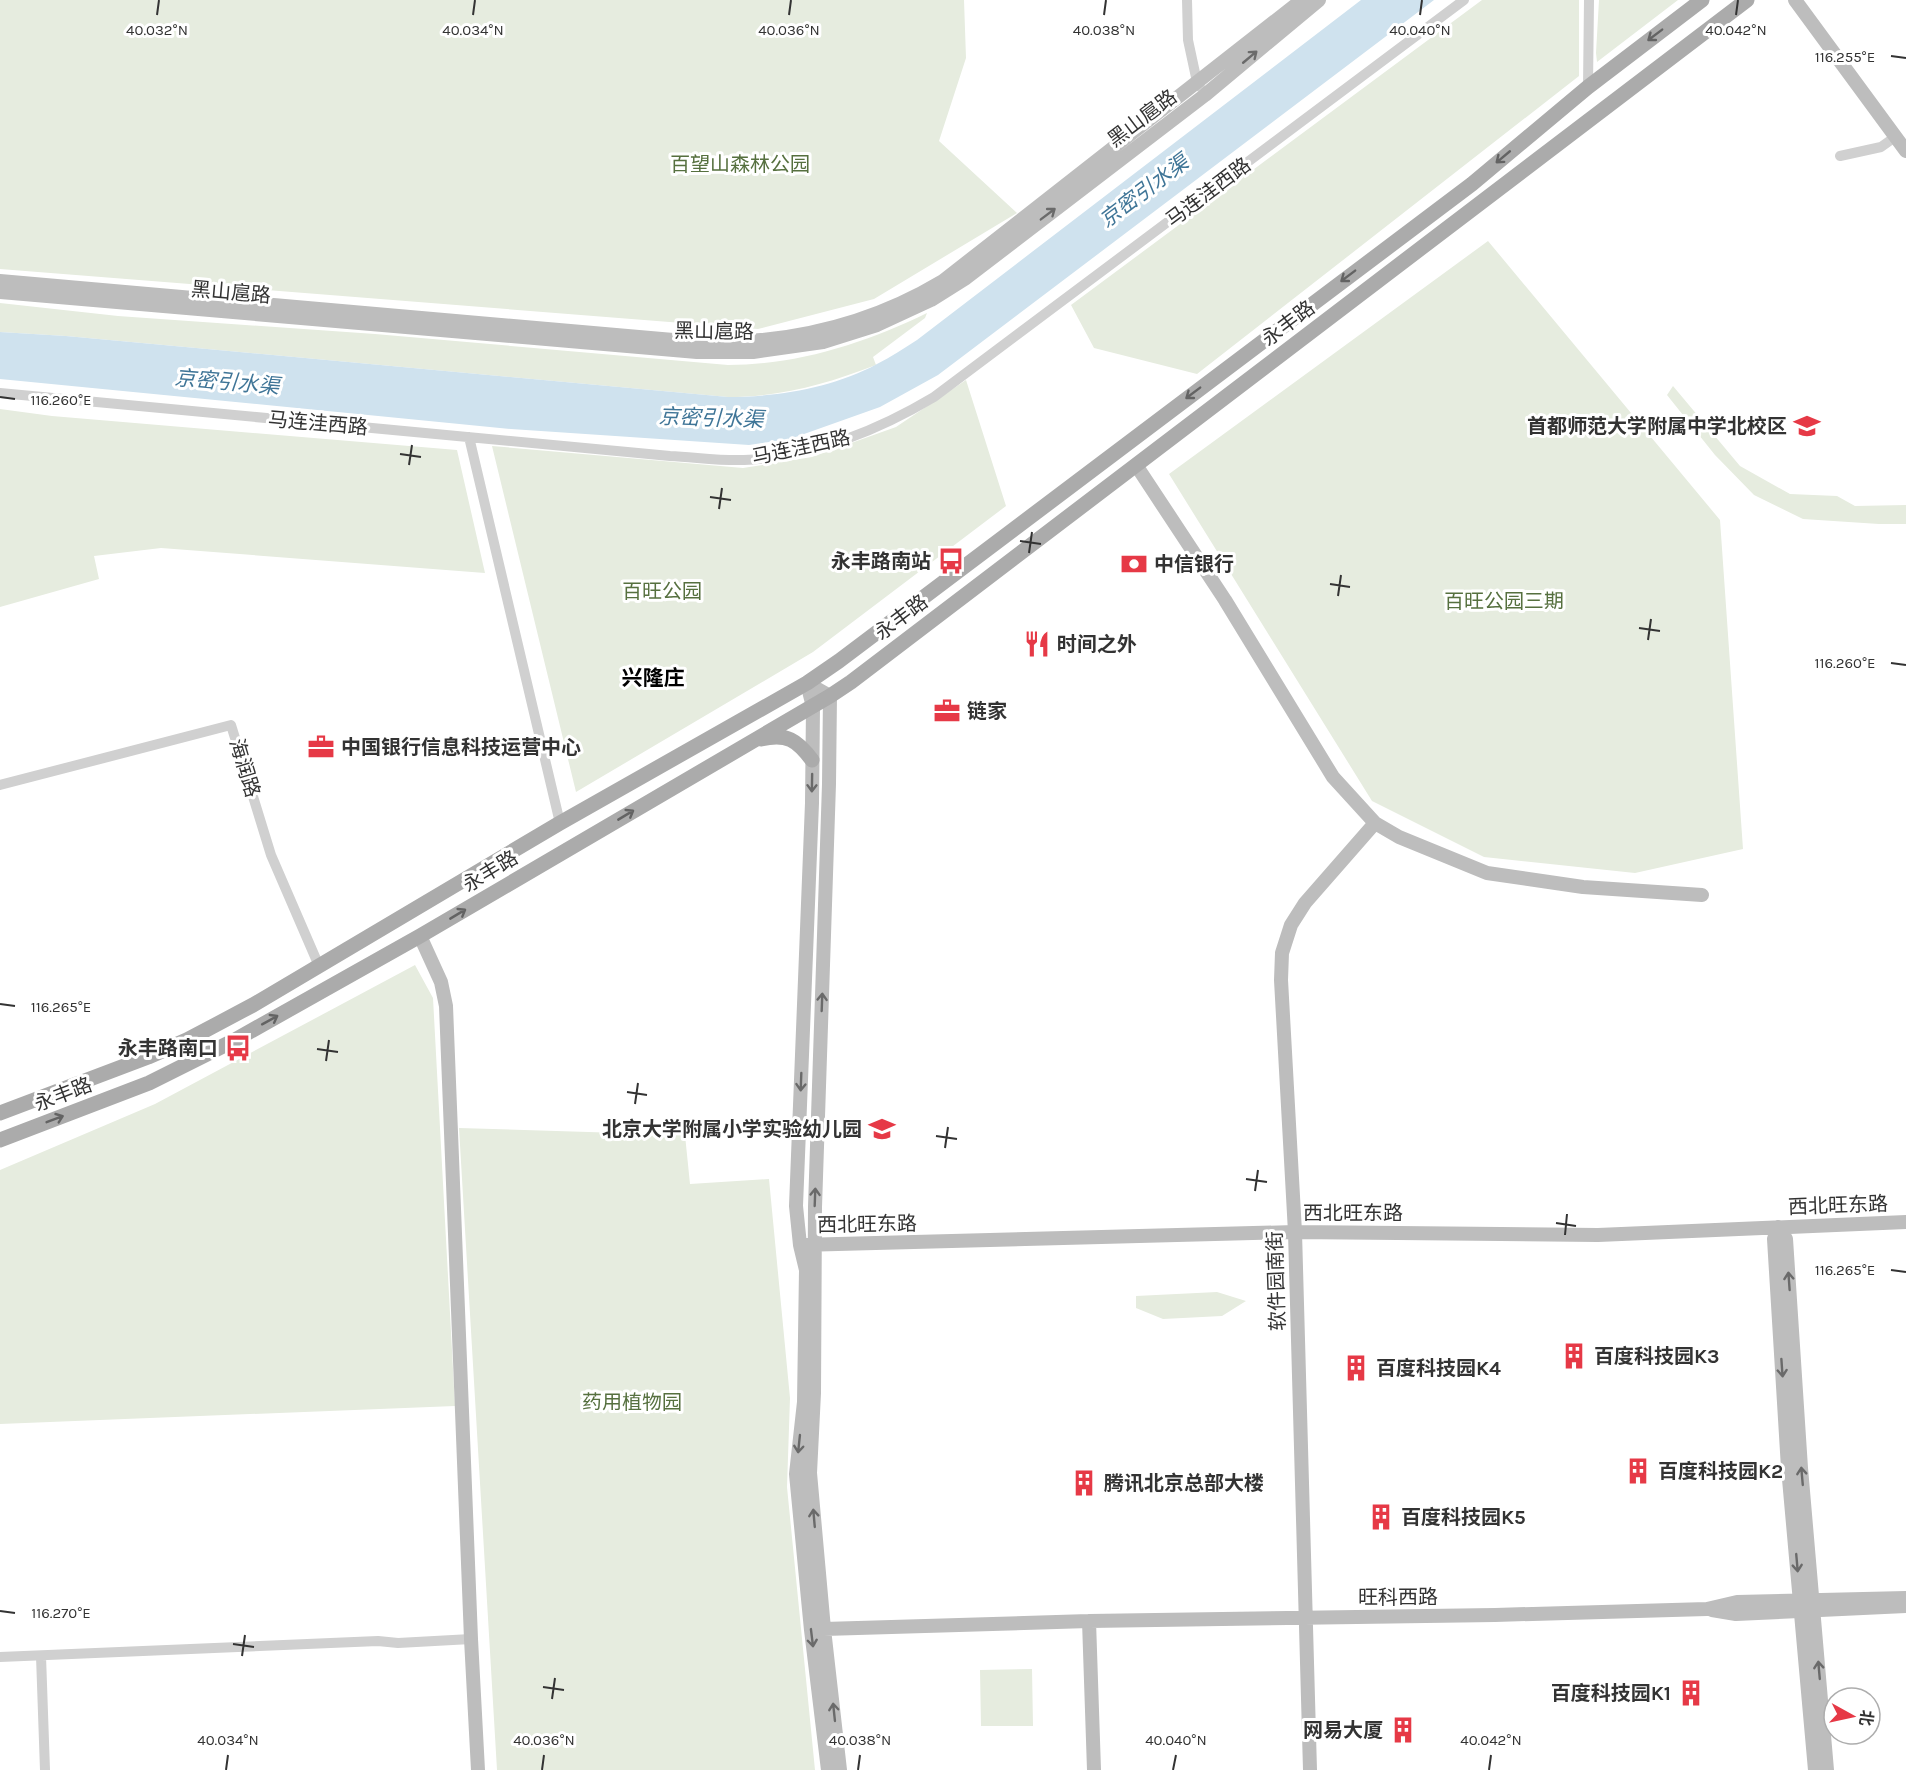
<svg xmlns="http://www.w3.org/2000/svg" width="1906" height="1770" font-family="Karla,'Noto Sans SC',sans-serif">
<rect width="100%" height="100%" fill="#fff"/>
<!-- green -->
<path fill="#e6ecdf" d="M0 0H964L966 58 939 141 1017 213 874 299 758 329 0 269Z
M1482 0H1579V76L1197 374 1094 348 1071 305Z
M1599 0H1678L1597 62 1596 53Z
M1488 241 1720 520 1743 849 1635 873 1484 857 1372 801 1169 474Z
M0 303 118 316 375 334 728 365C798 365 865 343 927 313L925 318 873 357 876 365C827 384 780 397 728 397L66 336 0 332Z
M966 380 1006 506 813 652 576 792 492 446 743 468 812 457 896 427Z
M1673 386 1740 466 1790 494 1837 496 1855 506 1906 505V524H1879L1803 519 1754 495 1715 455 1667 395Z
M0 409 52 416 457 450 485 573 161 548 94 556 99 579 0 607Z
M415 965 433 998 455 1406 0 1424V1170L155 1104Z
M459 1128 685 1135 690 1184 769 1179 790 1398 787 1487 815 1770H497Z
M1217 1292 1246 1301 1222 1316 1163 1319 1136 1308V1296Z
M1032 1669 1033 1726H981L980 1670Z"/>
<!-- water -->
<path fill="#cfe2ee" d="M1361 0H1434L938 375 880 407 790 439 749 445 511 429 0 379V332L66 336 728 397C777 397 833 388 877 364 891 357 904 348 917 340Z"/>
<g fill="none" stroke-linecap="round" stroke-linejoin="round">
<!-- street -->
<path stroke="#d0d0d0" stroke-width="10" d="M1187 0 1188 40 1197 82 1200 87
M1588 87 1589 0
M1840 156 1881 147 1895 137
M0 393 670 456C694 457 720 461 744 460 811 457 877 431 934 397L1464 0
M469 437 560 823
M0 785 231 725 271 855 319 966
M41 1656 45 1770
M0 1657 378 1641 398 1643 471 1639"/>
<!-- secondary -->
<path stroke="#bdbdbd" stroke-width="14" d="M1795 0 1906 151
M0 281 696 342C783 345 868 326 943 281L1302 0
M0 292 697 352H753L823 342 877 325 931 300 966 278 1205 95 1319 0
M1136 465 1225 600 1333 777 1375 823 1399 837 1487 873 1583 887 1702 895
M807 683 830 696 829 784 815 1207 814 1393 810 1473 824 1629 840 1770
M807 683 813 707 812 803 796 1206 800 1245 806 1270 804 1402 796 1474 811 1630 828 1770
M420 936 441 982 446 1006 471 1639 478 1770
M1778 1227 1786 1239 1801 1468 1827 1770
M1778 1227 1774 1239 1788 1468 1815 1770
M800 1245 1295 1232 1598 1235 1906 1222
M1712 1610 1736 1614 1906 1606
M1089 1621 1094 1770
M824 1629 1089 1621 1495 1615 1707 1609 1737 1602 1906 1598
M1310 1770 1295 1232 1281 980 1282 953 1291 925 1305 903 1375 823"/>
<!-- primary -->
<path stroke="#ababab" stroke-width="15" d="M761 739C787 733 797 740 812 760
M0 1113 148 1057 187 1040 253 1005 560 823 807 683 839 661 1472 184 1588 87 1702 0
M0 1140 149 1083 235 1040 420 936 830 696 851 682 1747 0"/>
</g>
<!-- one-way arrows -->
<defs><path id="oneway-shaft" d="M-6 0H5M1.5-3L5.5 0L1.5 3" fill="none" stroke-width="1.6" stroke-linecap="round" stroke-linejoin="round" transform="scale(1.5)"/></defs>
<g stroke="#636363">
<use href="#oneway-shaft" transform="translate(1655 35) rotate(143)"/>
<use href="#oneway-shaft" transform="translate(1503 157) rotate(140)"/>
<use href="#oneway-shaft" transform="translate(1348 276) rotate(143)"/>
<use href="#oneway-shaft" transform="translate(1193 393) rotate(143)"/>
<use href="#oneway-shaft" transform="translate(626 815) rotate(-31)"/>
<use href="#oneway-shaft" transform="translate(458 914) rotate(-31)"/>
<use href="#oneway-shaft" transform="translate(270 1020) rotate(-29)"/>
<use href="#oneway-shaft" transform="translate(55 1119) rotate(-21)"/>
</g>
<g stroke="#6a6a6a">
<use href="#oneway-shaft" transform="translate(1250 57) rotate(-40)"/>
<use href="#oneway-shaft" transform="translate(1048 214) rotate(-37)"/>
<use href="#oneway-shaft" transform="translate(812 783) rotate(91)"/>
<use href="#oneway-shaft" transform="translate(822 1002) rotate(-88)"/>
<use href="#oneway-shaft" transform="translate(801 1082) rotate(92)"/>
<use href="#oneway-shaft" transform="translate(815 1197) rotate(-88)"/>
<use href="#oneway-shaft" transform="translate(1789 1281) rotate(-94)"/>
<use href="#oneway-shaft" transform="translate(1782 1368) rotate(86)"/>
<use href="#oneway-shaft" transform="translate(799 1444) rotate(96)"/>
<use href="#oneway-shaft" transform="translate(1802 1476) rotate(-95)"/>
<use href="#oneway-shaft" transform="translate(814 1518) rotate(-95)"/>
<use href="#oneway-shaft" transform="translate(1797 1563) rotate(85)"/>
<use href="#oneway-shaft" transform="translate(812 1638) rotate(83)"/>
<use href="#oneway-shaft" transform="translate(1819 1670) rotate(-95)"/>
<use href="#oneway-shaft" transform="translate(834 1712) rotate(-96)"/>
</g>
<!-- ticks -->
<path fill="none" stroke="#333" stroke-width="2" d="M157 15 159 0M473 15 475 0M789 15 791 0M1104 15 1106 0M1420 15 1422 0M1736 15 1738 0M1891 56 1906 58M0 397 15 399M400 454 421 457M409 465 412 445M710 497 731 500M719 509 722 488M1020 541 1041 544M1029 553 1032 532M1330 584 1350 587M1338 596 1341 575M1639 628 1660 631M1648 640 1651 619M1891 663 1906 665M0 1004 15 1006M317 1049 338 1052M326 1061 329 1040M627 1092 647 1095M635 1104 638 1083M936 1136 957 1139M945 1148 948 1127M1246 1179 1267 1182M1255 1191 1258 1170M1556 1223 1576 1226M1565 1235 1567 1214M1891 1270 1906 1272M0 1611 15 1613M233 1644 254 1647M242 1656 245 1635M543 1687 564 1690M552 1699 555 1678M226 1770 228 1755M542 1770 544 1755M858 1770 860 1755M1173 1770 1176 1755M1489 1770 1491 1755"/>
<!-- icons -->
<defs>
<g id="school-bare" transform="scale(2.07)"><path d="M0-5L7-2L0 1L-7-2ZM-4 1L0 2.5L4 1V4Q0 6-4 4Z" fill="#e63946" stroke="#fff" stroke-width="2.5" paint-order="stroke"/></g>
<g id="bus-bare" transform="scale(2.07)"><path d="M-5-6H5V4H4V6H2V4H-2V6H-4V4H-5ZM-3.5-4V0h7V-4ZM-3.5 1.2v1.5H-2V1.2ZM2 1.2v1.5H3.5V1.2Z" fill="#e63946" stroke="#fff" stroke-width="2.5" paint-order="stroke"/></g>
<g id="bank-bare" transform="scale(2.07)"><path d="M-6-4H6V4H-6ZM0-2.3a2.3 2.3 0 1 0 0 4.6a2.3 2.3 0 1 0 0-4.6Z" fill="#e63946" stroke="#fff" stroke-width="2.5" paint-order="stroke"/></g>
<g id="restaurant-bare" transform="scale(2.07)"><path d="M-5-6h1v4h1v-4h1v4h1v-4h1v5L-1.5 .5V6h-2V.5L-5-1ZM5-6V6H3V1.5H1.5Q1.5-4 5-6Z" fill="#e63946" stroke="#fff" stroke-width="2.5" paint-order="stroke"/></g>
<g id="office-bare" transform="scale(2.07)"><path d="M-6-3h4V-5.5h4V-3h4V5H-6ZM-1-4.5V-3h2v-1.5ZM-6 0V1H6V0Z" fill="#e63946" stroke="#fff" stroke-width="2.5" paint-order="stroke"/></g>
<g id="building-bare" transform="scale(2.07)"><path d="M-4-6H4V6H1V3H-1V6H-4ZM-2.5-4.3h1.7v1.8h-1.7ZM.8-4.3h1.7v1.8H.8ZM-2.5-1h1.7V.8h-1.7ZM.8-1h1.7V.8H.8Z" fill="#e63946" stroke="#fff" stroke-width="2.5" paint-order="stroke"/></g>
</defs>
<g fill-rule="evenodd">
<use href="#school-bare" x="1807" y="426"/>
<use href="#bus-bare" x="951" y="561"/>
<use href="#bank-bare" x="1134" y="564"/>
<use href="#restaurant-bare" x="1037" y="644"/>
<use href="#office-bare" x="947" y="711"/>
<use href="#office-bare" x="321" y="747"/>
<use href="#bus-bare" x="238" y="1048"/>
<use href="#school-bare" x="882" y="1129"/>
<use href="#building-bare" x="1574" y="1356"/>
<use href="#building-bare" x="1356" y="1368"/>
<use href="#building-bare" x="1638" y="1471"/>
<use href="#building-bare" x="1084" y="1483"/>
<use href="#building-bare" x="1381" y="1517"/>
<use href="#building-bare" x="1691" y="1693"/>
<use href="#building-bare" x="1403" y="1730"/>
</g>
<g text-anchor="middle" stroke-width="6" stroke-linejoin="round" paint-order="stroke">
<!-- street labels -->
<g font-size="20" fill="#333" stroke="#fff">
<text transform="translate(1142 118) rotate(-37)" y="7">黑山扈路</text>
<text transform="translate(1208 192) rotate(-37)" y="7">马连洼西路</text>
<text transform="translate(231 292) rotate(5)" y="7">黑山扈路</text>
<text transform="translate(1288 323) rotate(-37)" y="7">永丰路</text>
<text transform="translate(714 331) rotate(1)" y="7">黑山扈路</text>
<text transform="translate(318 423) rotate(5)" y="7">马连洼西路</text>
<text transform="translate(801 447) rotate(-12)" y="7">马连洼西路</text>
<text transform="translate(901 617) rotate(-37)" y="7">永丰路</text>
<text transform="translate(245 768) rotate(73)" y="7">海润路</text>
<text transform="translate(490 871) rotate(-31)" y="7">永丰路</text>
<text transform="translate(63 1094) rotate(-21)" y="7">永丰路</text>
<text transform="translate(1838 1205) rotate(-2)" y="7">西北旺东路</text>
<text x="1353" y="1220">西北旺东路</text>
<text transform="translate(867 1224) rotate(-1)" y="7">西北旺东路</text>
<text transform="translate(1276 1281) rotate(-92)" y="7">软件园南街</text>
<text x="1398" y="1604">旺科西路</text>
</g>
<!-- park labels -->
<g font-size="20" fill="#56703f" stroke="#fff">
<text x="740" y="171">百望山森林公园</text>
<text x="662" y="598">百旺公园</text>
<text x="1504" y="608">百旺公园三期</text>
<text x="632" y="1409">药用植物园</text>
</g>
<!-- poi labels -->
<g font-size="20" font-weight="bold" fill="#333" stroke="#fff" text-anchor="start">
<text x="1787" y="433" text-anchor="end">首都师范大学附属中学北校区</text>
<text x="931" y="568" text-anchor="end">永丰路南站</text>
<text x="1154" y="571">中信银行</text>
<text x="1057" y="651">时间之外</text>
<text x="967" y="718">链家</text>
<text x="341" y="754">中国银行信息科技运营中心</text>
<text x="218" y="1055" text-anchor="end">永丰路南口</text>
<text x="862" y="1136" text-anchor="end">北京大学附属小学实验幼儿园</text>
<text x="1594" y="1363">百度科技园K3</text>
<text x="1376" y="1375">百度科技园K4</text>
<text x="1658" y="1478">百度科技园K2</text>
<text x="1104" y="1490">腾讯北京总部大楼</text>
<text x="1401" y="1524">百度科技园K5</text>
<text x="1671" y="1700" text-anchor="end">百度科技园K1</text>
<text x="1383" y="1737" text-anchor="end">网易大厦</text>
</g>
<!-- water labels -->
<g font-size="21" font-style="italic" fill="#3f7597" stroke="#fff">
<text transform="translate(1144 191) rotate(-37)" y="7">京密引水渠</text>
<text transform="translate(227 382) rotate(5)" y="7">京密引水渠</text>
<text transform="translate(711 418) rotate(2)" y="7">京密引水渠</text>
</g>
<!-- neighbourhood labels -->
<g font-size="21" font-weight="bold" fill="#000" stroke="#fff">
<text x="653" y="685">兴隆庄</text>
</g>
</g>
<g font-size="15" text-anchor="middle" fill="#333" stroke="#fff" stroke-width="6" stroke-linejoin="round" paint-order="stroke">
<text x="157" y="35">40.032°N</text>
<text x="473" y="35">40.034°N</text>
<text x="789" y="35">40.036°N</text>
<text x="1104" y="35">40.038°N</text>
<text x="1420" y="35">40.040°N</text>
<text x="1736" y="35">40.042°N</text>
<text x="1845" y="62">116.255°E</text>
<text x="61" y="405">116.260°E</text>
<text x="1845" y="668">116.260°E</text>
<text x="61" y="1012">116.265°E</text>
<text x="1845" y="1275">116.265°E</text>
<text x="61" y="1618">116.270°E</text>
<text x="228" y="1745">40.034°N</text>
<text x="544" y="1745">40.036°N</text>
<text x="860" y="1745">40.038°N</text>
<text x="1176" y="1745">40.040°N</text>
<text x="1491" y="1745">40.042°N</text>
</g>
<!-- north arrow -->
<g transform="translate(1852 1716) rotate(98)"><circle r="28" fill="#ffffff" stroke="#adadad" stroke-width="1.5"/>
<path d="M0-4.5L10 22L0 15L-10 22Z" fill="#e63946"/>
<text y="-9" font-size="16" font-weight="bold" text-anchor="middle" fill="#333333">北</text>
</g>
</svg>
